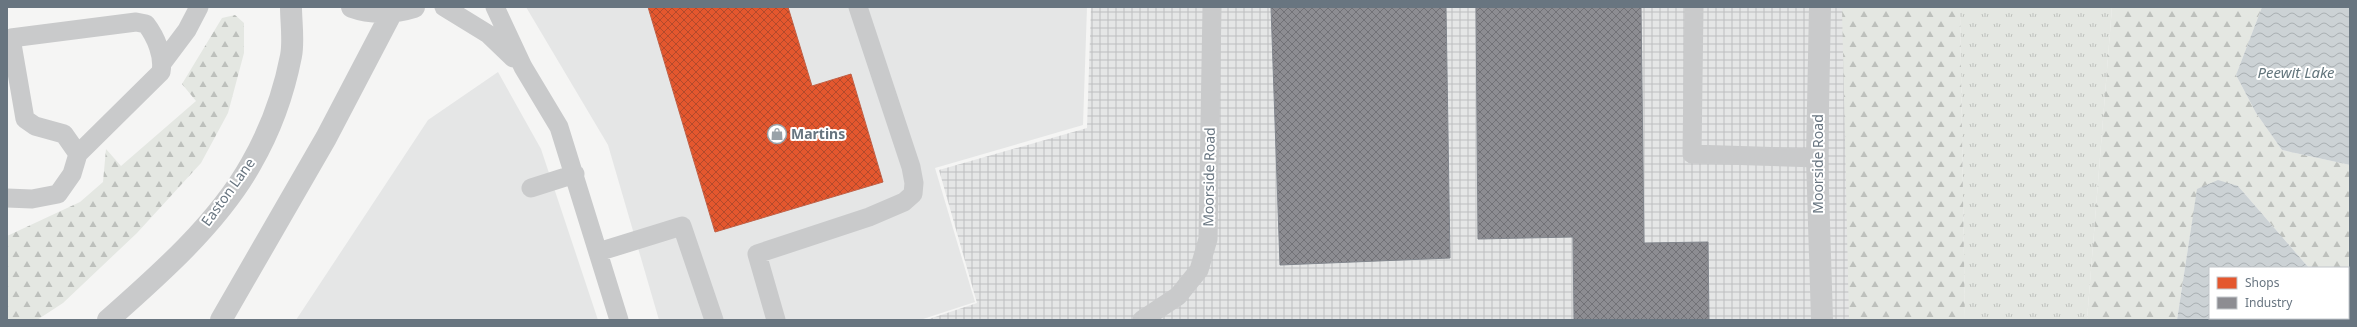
<svg xmlns="http://www.w3.org/2000/svg" width="2357" height="327" font-family="'Noto Sans',sans-serif">
<defs>
<pattern id="industrial-grid" width="8" height="8" patternUnits="userSpaceOnUse"><rect width="8" height="8" fill="#e5e6e6"/><path d="M0 4h8M4 0v8" fill="none" stroke="#bdbfc0"/></pattern>
<pattern id="grass-tufts" width="24" height="20" patternUnits="userSpaceOnUse"><rect width="24" height="20" fill="#e4e7e2"/><path d="M3 7l-1-3M5 7V3M7 7l1-3M15 17l-1-3M17 17v-4M19 17l1-3" fill="none" stroke="#bdc0bc"/></pattern>
<pattern id="forest-firs" width="22" height="20" patternUnits="userSpaceOnUse"><rect width="22" height="20" fill="#e4e7e2"/><path d="M5 1l3.5 6h-7zM16 11l3.5 6h-7z" fill="#bdc0bc"/></pattern>
<pattern id="water-waves" width="16" height="10" patternUnits="userSpaceOnUse"><rect width="16" height="10" fill="#ccd2d5"/><path d="M0 5q4-4 8 0t8 0" fill="none" stroke="#a9afb2"/></pattern>
<pattern id="shops-cross-hatch" width="8" height="8" patternUnits="userSpaceOnUse"><rect width="8" height="8" fill="#e4572e"/><path d="M0 0l8 8M0 8l8-8" fill="none" stroke="#b34a2c"/></pattern>
<pattern id="industry-cross-hatch" width="8" height="8" patternUnits="userSpaceOnUse"><rect width="8" height="8" fill="#8d8d92"/><path d="M0 0l8 8M0 8l8-8" fill="none" stroke="#727277"/></pattern>
</defs>
<rect width="100%" height="100%" fill="#f5f5f4"/>
<!-- built -->
<path fill="#e5e6e6" d="M526 7H1087L1083 125 935 168 975 302 920 320H659L608 145Z
M498 72 541 149 598 320H296L428 120Z"/>
<!-- industrial -->
<path fill="url(#industrial-grid)" d="M1091 7H1926L1921 320H926L977 303 939 170 1087 128Z"/>
<!-- grass -->
<path fill="url(#grass-tufts)" d="M1960 7H2112L2087 320H1965Z"/>
<!-- forest -->
<path fill="url(#forest-firs)" d="M1842 7H1960L1965 320H1849Z
M2112 7H2262L2236 75 2256 113 2282 150 2350 165V301L2348 300V268H2309L2238 186 2192 222 2177 320H2087Z
M235 15 244 23V53L228 113 201 163 137 233 63 303 37 320H7V236L80 202 103 182 106 149 121 166 196 101 182 84 222 18Z"/>
<!-- water -->
<path fill="url(#water-waves)" d="M2262 7H2350V165L2282 150 2256 113 2236 75Z
M2218 180 2238 186 2309 268H2210V318H2348V300L2350 301V320H2177L2197 189Z"/>
<!-- shops -->
<path fill="url(#shops-cross-hatch)" stroke="#bf6047" d="M648 7H788L812 86 851 74 883 182 715 232Z"/>
<!-- industry -->
<path fill="url(#industry-cross-hatch)" stroke="#82868d" d="M1271 7H1446L1450 258 1280 265Z
M1476 7H1641L1644 243 1708 242 1709 320H1574L1573 237 1478 239Z"/>
<g fill="none" stroke-linecap="round" stroke-linejoin="round">
<!-- service -->
<path stroke="#c9cacb" stroke-width="19" d="M444 7 488 34 513 58
M495 7 523 67 559 127 619 320
M1694 7 1692 154 1817 158
M163 62 187 30 199 7
M531 188 575 174
M7 198 32 199 58 194 72 174 78 154 161 72C164 56 156 37 146 24L136 22 11 38 25 119 35 126 64 134 78 154
M598 252 682 226 714 320
M776 320 757 254 869 217 904 202 913 194 914 183 911 167 858 7
M1142 320 1178 296 1199 270 1208 239 1212 7"/>
<!-- minor -->
<path stroke="#c9cacb" stroke-width="22" d="M1820 7 1817 158 1822 320"/>
<!-- tertiary -->
<path stroke="#c9cacb" stroke-width="22" d="M352 7C371 14 395 13 414 7
M108 320C159 275 218 223 251 164 270 131 284 92 291 56 294 41 291 22 291 7
M221 320 326 138 392 12"/>
</g>
<!-- icons -->
<defs>
<g id="shop-ring" transform="scale(1)"><circle r="9.5" fill="#fff" stroke="#99a2a9" stroke-width="1.5"/><path d="M-5-2.5h2.3a2.7 3.5 0 0 1 5.4 0H5L5.5 6h-11ZM-1.5-2.5h3a1.5 2.3 0 0 0-3 0Z" fill="#99a2a9"/></g>
</defs>
<g fill-rule="evenodd">
<use href="#shop-ring" x="777" y="134"/>
</g>
<g text-anchor="middle" stroke-width="4" stroke-linejoin="round" paint-order="stroke">
<!-- poi labels -->
<g font-size="14" font-weight="bold" fill="#687580" stroke="#fff" text-anchor="start">
<text x="791" y="139">Martins</text>
</g>
<!-- street labels -->
<g font-size="14" fill="#687580" stroke="#fff">
<text transform="translate(1818 164) rotate(-90)" y="5">Moorside Road</text>
<text transform="translate(1209 177) rotate(-89)" y="5">Moorside Road</text>
<text transform="translate(228 192) rotate(-54)" y="5">Easton Lane</text>
</g>
<!-- water labels -->
<g font-size="15" font-style="italic" fill="#64767d" stroke="#fff">
<text x="2296" y="78">Peewit Lake</text>
</g>
</g>
<!-- border -->
<rect width="2357" height="327" fill="none" stroke="#687580" stroke-width="16"/>
<!-- legend -->
<rect x="2209" y="267" width="140" height="52" fill="#ffffff" stroke="#c3c8cc"/>
<rect x="2217" y="277" width="20" height="12" fill="#e4572e" stroke="#c3c8cc"/>
<text x="2245" y="287" font-size="12" fill="#687580">Shops</text>
<rect x="2217" y="297" width="20" height="12" fill="#8d8d92" stroke="#c3c8cc"/>
<text x="2245" y="307" font-size="12" fill="#687580">Industry</text>
</svg>
